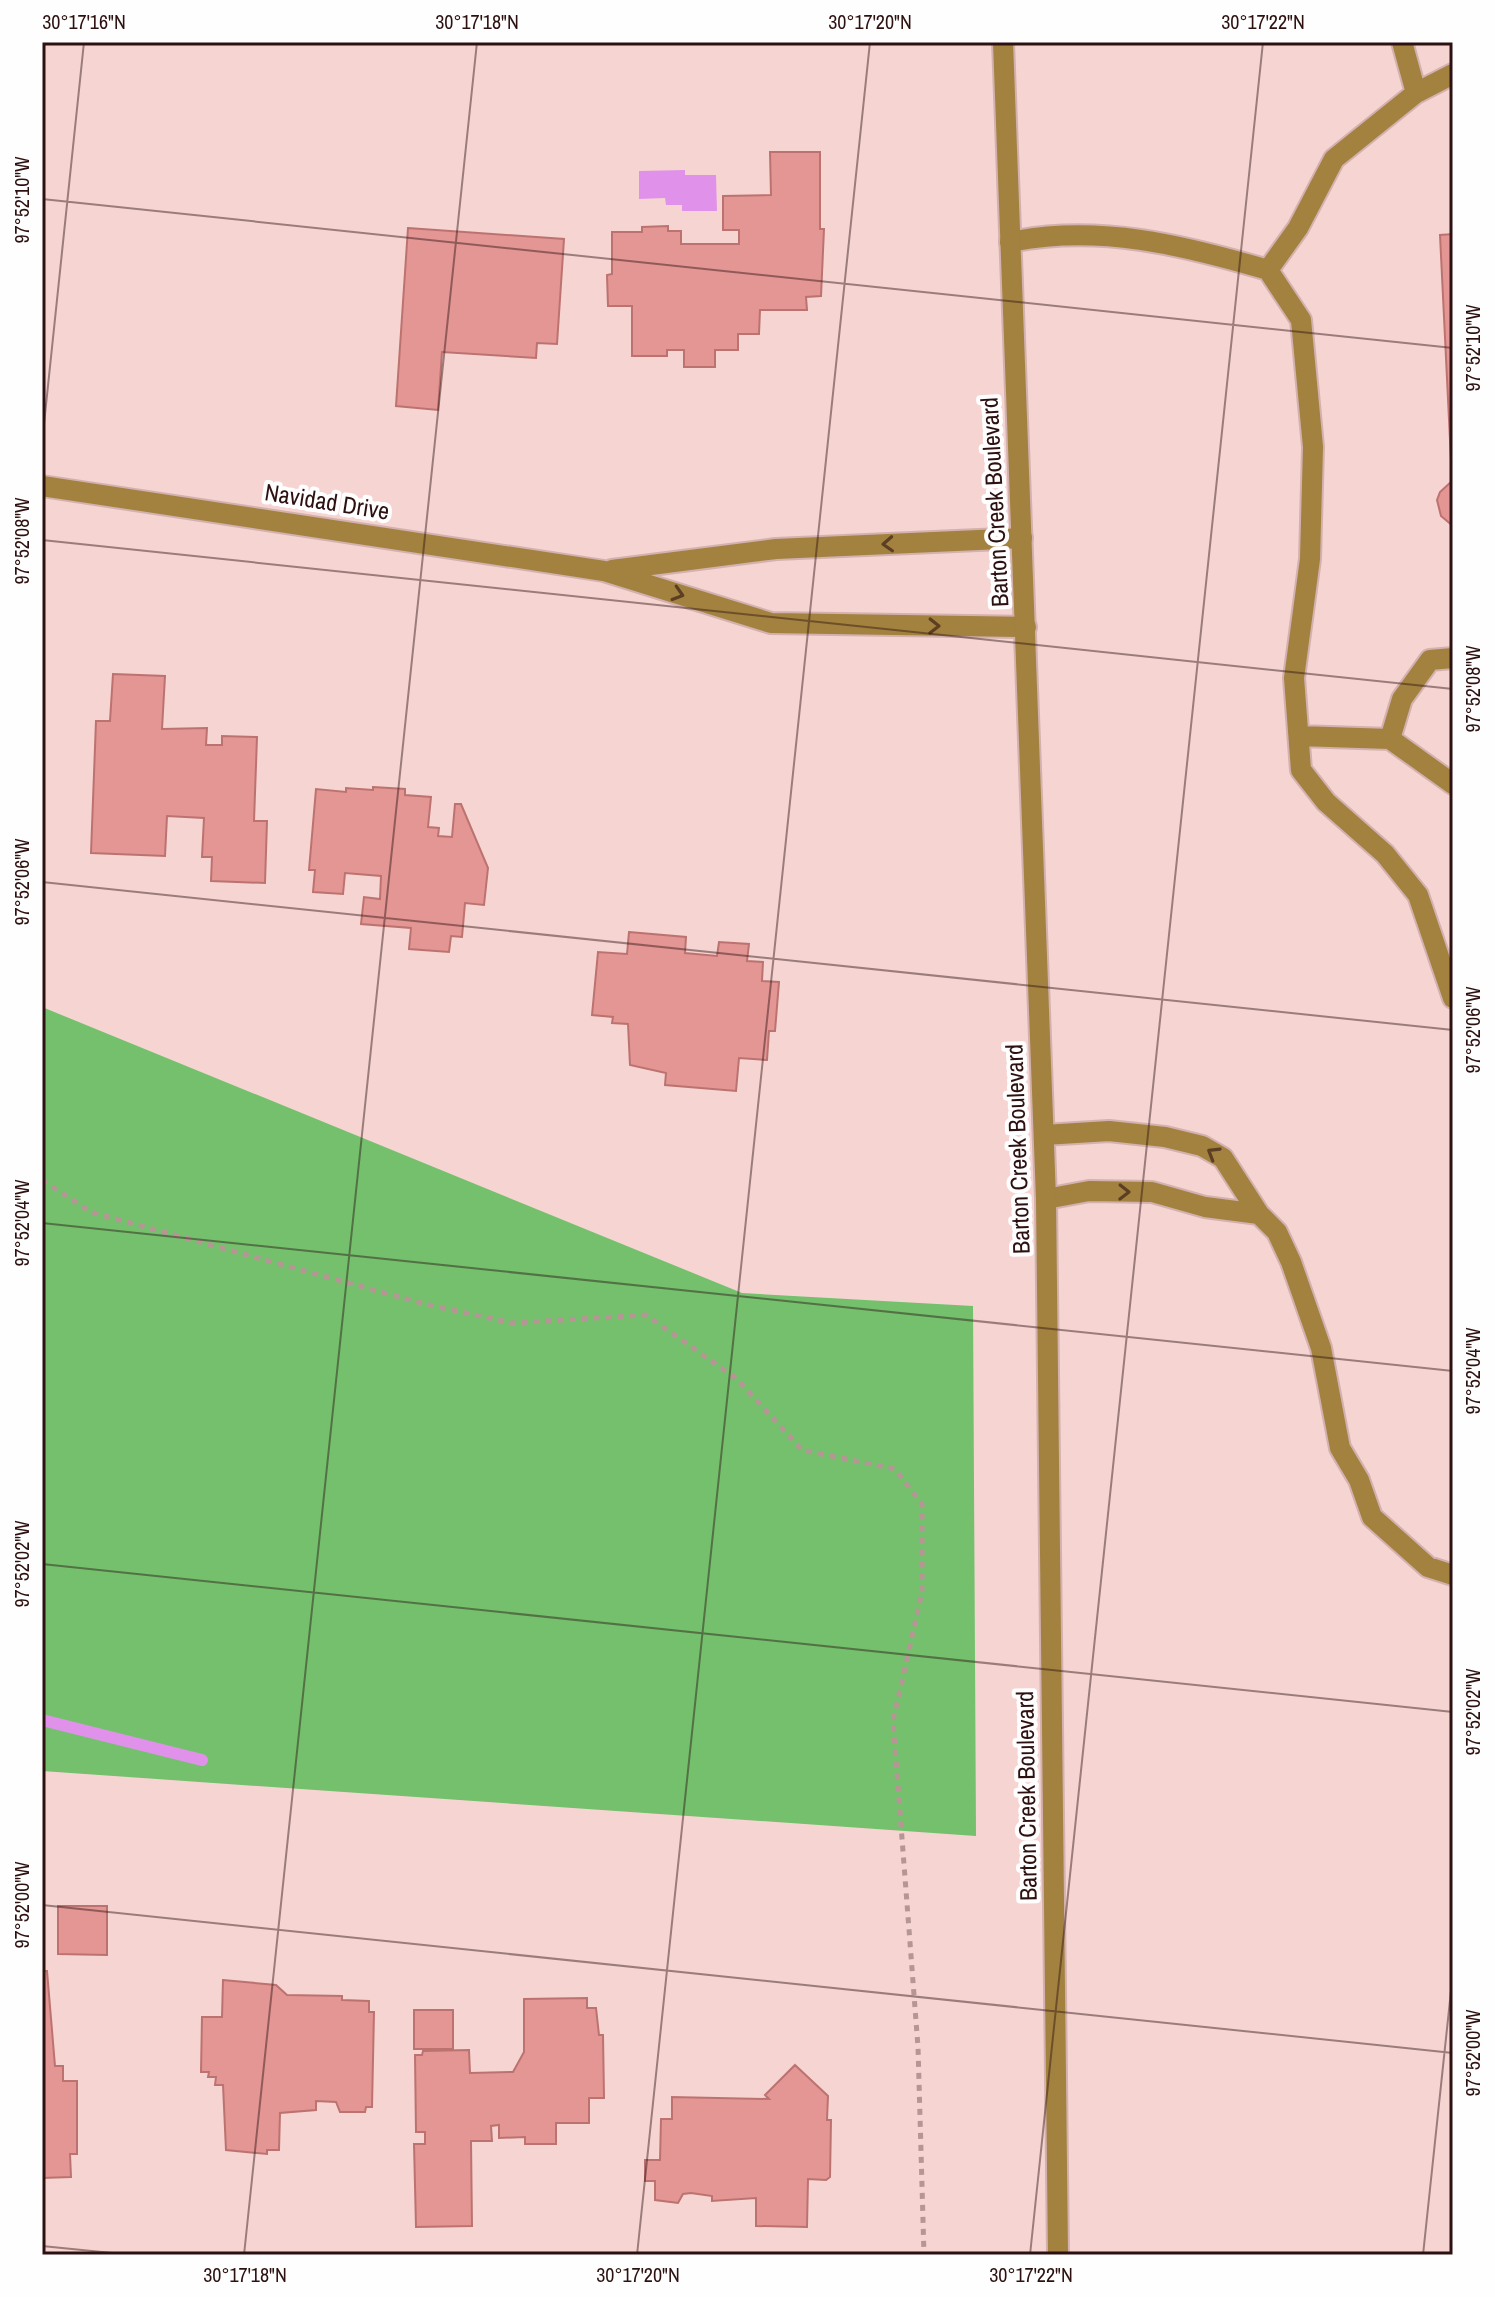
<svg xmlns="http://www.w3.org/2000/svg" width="1495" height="2297" font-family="'Archivo Narrow',sans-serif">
<rect width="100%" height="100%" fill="#f6d4d2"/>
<!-- green -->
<path fill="#74c06d" d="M42 1007 742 1293 973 1306 976 1836 42 1771Z"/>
<!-- water -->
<path fill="#e092eb" d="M685 170V175H716L717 211H682V205H666L665 198 639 199V171Z"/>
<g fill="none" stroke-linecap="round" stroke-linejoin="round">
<!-- stream -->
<path stroke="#e092eb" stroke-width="12" d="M42 1720 202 1760"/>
</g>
<!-- building -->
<path fill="#e39693" stroke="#bc7370" stroke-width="2" d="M770 152H820V229H824L821 296 806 297 807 310H760L759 334H738V350H715V367H684V350H667V356H632V306H608L607 275 612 274V232H642V227L668 226V231H681V244H739V230H723V196L771 195Z
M408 228 564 239 557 344 537 343 536 358 442 352 438 410 396 406Z
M1453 234V526L1441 516 1437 500 1440 492 1452 481 1440 235Z
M113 674 165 676 162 729 207 728 206 745H222V736L257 737 254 821H267L265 883 211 881 212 857H202L204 818 167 816 165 856 91 853 96 721H110Z
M373 787 405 789V795L431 797 428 827 439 828 438 836 452 837 455 804H461L488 868 484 905 465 903 462 937 451 936 449 952 409 949 411 928 361 924 364 897 380 899 381 876 345 873 343 894 313 892 315 870H309L316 789 346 792V788L373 790Z
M629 932 686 937 685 953 717 956 719 942 749 944 747 961 763 962 762 981 779 982 775 1031H769L767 1060 739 1058 736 1091 665 1085 666 1073 630 1065 628 1024 612 1023 613 1017 592 1015 598 952 627 954Z
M58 1906H107V1955L58 1954Z
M42 1971H47L55 2066H63V2081H77V2154H70L71 2177 42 2178Z
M223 1980 276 1985 287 1995 342 1996V2000L369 2001V2012H374L372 2107H366L365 2112H340L336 2102 316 2101V2110L280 2113 279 2150H267V2154L226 2150 223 2085H215L216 2077H208L209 2072H201L202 2017H222Z
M587 1998V2008H596L599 2035H603L604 2098H589V2123H556V2144H525V2137L499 2138V2125L491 2126 492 2141H471L472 2226 416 2227 414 2144H425V2132H416L415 2055H422L423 2051 469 2050 470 2073 513 2072 524 2052V1999Z
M414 2010H453V2049H414Z
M795 2065 828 2096 827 2120H831L830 2177 826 2180 808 2179 807 2227 756 2226V2198L712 2201V2196L691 2193 683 2194 678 2203 655 2200V2181H645V2160H660L661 2119H672V2097L769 2099 765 2095Z"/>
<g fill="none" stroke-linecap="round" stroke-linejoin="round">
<!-- service casing -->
<g stroke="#d2b1af" stroke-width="24">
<path id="service" d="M1416 93 1453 74
M1010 242C1098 224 1183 245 1268 270L1298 228 1334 159 1416 93 1402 42
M1268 270 1301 320 1313 447 1310 559 1294 678 1301 770 1326 802 1385 854 1418 895 1453 998
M1299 736 1390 739 1453 784
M1390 739 1402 699 1430 660 1453 658
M1044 1135 1109 1131 1165 1137 1202 1146 1223 1158 1259 1214 1277 1232 1291 1262 1321 1348 1340 1448 1359 1480 1372 1517 1428 1567 1453 1575
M1046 1199 1089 1191 1152 1192 1205 1207 1259 1214"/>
</g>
<!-- minor casing -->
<g stroke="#d2b1af" stroke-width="24">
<path id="minor" d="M42 486 604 571 771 623 1026 627
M612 570 776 549 1022 538"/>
</g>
<!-- tertiary casing -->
<g stroke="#d2b1af" stroke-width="24">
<path id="tertiary" d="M1003 42 1046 1199 1058 2255"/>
</g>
<!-- path -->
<path stroke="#b69695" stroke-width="5" stroke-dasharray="6 6" stroke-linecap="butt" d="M42 1180 91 1212 425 1304 512 1323 646 1315 737 1379 802 1450 895 1469 922 1504V1592L893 1721 918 2047 924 2255"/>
<!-- service -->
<use href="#service" stroke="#a3813f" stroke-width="20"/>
<!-- minor -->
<use href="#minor" stroke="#a3813f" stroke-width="20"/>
<!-- tertiary -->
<use href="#tertiary" stroke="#a3813f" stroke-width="20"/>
</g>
<!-- one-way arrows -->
<defs><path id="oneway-chevron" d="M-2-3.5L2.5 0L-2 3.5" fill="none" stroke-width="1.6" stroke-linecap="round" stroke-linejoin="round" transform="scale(2)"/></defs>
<g stroke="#5c3e23">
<use href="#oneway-chevron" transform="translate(888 544) rotate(177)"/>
<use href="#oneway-chevron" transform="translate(678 594) rotate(17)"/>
<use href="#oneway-chevron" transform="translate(934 626) rotate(1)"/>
<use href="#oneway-chevron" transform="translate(1213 1153) rotate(-149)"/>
<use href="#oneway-chevron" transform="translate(1124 1192) rotate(1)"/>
</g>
<!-- ticks -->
<path fill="none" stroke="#2d1111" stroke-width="2" stroke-opacity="0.45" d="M42 199 1453 348M42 443 84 42M42 540 1453 689M42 882 1453 1030M42 1223 1453 1371M42 1564 1453 1712M42 1905 1453 2053M42 2246 132 2255M244 2255 477 42M637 2255 870 42M1030 2255 1263 42M1423 2255 1453 1972"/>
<g text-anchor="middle" stroke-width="8" stroke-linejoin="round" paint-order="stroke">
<!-- street labels -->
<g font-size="24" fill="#2d1111" stroke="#fefefe">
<text transform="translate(327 502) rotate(9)" y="8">Navidad Drive</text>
<text transform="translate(995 502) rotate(-93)" y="8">Barton Creek Boulevard</text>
<text transform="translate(1018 1149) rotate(-92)" y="8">Barton Creek Boulevard</text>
<text transform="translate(1027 1796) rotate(-91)" y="8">Barton Creek Boulevard</text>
</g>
</g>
<!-- border -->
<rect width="1495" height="2297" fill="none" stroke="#fefefe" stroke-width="88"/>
<rect x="44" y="44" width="1407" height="2209" fill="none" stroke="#2d1111" stroke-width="3"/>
<g font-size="20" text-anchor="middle" fill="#2d1111">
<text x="84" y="29">30°17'16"N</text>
<text x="477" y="29">30°17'18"N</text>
<text x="870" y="29">30°17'20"N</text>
<text x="1263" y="29">30°17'22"N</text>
<text transform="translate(22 200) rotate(-90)" y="7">97°52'10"W</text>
<text transform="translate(1473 348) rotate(-90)" y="7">97°52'10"W</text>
<text transform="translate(22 541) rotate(-90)" y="7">97°52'08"W</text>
<text transform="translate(1473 689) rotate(-90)" y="7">97°52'08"W</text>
<text transform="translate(22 882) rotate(-90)" y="7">97°52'06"W</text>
<text transform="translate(1473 1030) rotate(-90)" y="7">97°52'06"W</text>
<text transform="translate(22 1223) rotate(-90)" y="7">97°52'04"W</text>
<text transform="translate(1473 1371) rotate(-90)" y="7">97°52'04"W</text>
<text transform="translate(22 1564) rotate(-90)" y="7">97°52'02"W</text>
<text transform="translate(1473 1712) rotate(-90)" y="7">97°52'02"W</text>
<text transform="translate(22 1905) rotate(-90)" y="7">97°52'00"W</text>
<text transform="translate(1473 2053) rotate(-90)" y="7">97°52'00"W</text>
<text x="245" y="2282">30°17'18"N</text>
<text x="638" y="2282">30°17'20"N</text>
<text x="1031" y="2282">30°17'22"N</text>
</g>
</svg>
